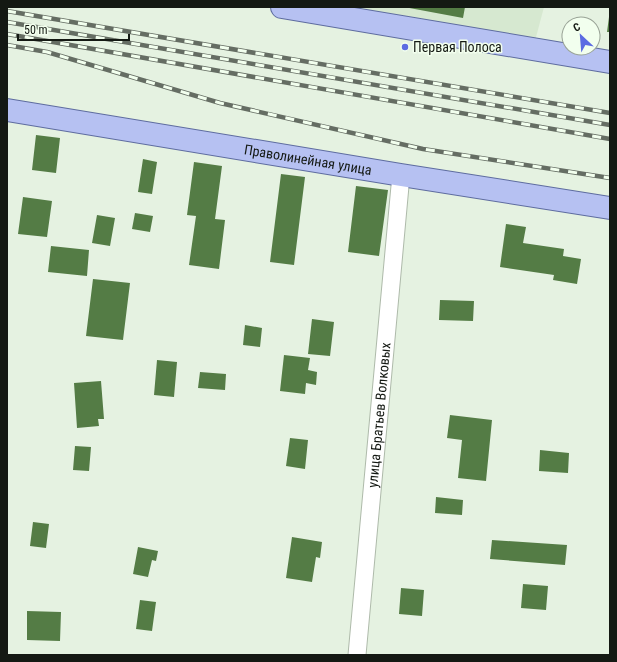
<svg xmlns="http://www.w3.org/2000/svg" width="617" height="662" font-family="'Roboto Condensed',sans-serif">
<rect width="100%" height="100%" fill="#e5f2e1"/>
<!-- built -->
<path fill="#d6e8d0" d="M342 7H544L535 41Z"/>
<!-- building -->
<path fill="#547c45" d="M404 7H465L463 18Z
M609 17 610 18V32H607Z
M36 135 60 138 56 173 32 170Z
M143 159 157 162 152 194 138 192Z
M194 162 222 166 215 219 225 220 219 269 189 265 196 216 187 215Z
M281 174 305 177 294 265 270 262Z
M356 186 388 190 379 256 348 252Z
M23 197 52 201 47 237 18 234Z
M135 213 153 216 150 232 132 229Z
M97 215 115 218 110 246 92 243Z
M506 224 526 227 523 243 564 249 563 256 581 259 577 284 553 280 554 275 500 267Z
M51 246 89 250 87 276 48 272Z
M93 279 130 283 123 340 86 336Z
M440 300 474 301 473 321 439 320Z
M312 319 334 322 330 356 308 354Z
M245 325 262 328 260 347 243 345Z
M284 355 310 358 308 370 317 372 316 385 306 383 305 394 280 391Z
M157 360 177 362 174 397 154 395Z
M200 372 226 374 225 390 198 388Z
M101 381 104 419H98L99 426 77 428 74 383Z
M450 415 492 420 486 481 458 478 462 440 447 438Z
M290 438 308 440 305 469 286 466Z
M75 446 91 447 89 471 73 470Z
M540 450 569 453 568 473 539 471Z
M436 497 463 500 462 515 435 513Z
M33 522 49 524 46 548 30 546Z
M292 537 322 542 320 558 316 557 312 582 286 578Z
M492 540 567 545 565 565 490 559Z
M138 547 158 551 156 561 152 560 148 577 133 574Z
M523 584 548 586 546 610 521 608Z
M401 588 424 590 422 616 399 614Z
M140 600 156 602 152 631 136 629Z
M27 611 61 612 60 641 27 640Z"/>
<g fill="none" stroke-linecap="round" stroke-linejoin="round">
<!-- minor casing -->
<g stroke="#aebaaa" stroke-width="19">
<g id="minor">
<path id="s1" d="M357 655 401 175"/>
</g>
</g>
<!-- major casing -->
<g stroke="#5e6c9f" stroke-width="24">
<g id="major">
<path d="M282 7 610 62"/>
<path id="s2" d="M7 110 401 175 610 208"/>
</g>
</g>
<!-- minor -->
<use href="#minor" stroke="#fff" stroke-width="17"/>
<!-- major -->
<use href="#major" stroke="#b6c1f2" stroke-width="22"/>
<!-- rail casing -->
<g stroke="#656d63" stroke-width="4.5">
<path id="rail" d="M7 11 610 113
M7 22 610 125
M7 34 610 139
M7 45 47 52 220 103 423 149 610 178"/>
</g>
<!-- rail -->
<use href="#rail" stroke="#f2ffee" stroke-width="3" stroke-dasharray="9" stroke-linecap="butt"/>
</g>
<!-- markers -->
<circle fill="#5b6be2" stroke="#f2ffee" stroke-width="1.5" cx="405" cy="47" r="4"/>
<g text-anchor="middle" stroke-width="3" stroke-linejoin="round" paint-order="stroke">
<!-- poi labels -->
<g font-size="14" fill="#141913" stroke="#f2ffee" text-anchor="start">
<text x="413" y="52">Первая Полоса</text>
</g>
<!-- street labels -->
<g font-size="14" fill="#141913" stroke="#f2ffee">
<text dy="5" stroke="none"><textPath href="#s2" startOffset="305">Праволинейная улица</textPath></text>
<text dy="5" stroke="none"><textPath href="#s1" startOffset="241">улица Братьев Волковых</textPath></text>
</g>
</g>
<!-- border -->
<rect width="617" height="662" fill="none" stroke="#141913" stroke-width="16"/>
<!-- north arrow -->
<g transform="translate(581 36) rotate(334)"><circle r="19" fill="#f2ffee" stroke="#99a396"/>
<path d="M0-3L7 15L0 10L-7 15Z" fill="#5b6be2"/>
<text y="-6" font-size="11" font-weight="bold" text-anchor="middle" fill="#141913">С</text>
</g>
<!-- scale -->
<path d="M18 34v6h111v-6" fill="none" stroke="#141913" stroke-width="2"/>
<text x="24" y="34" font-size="12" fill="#141913" stroke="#f2ffee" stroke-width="3" paint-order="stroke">50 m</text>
</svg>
